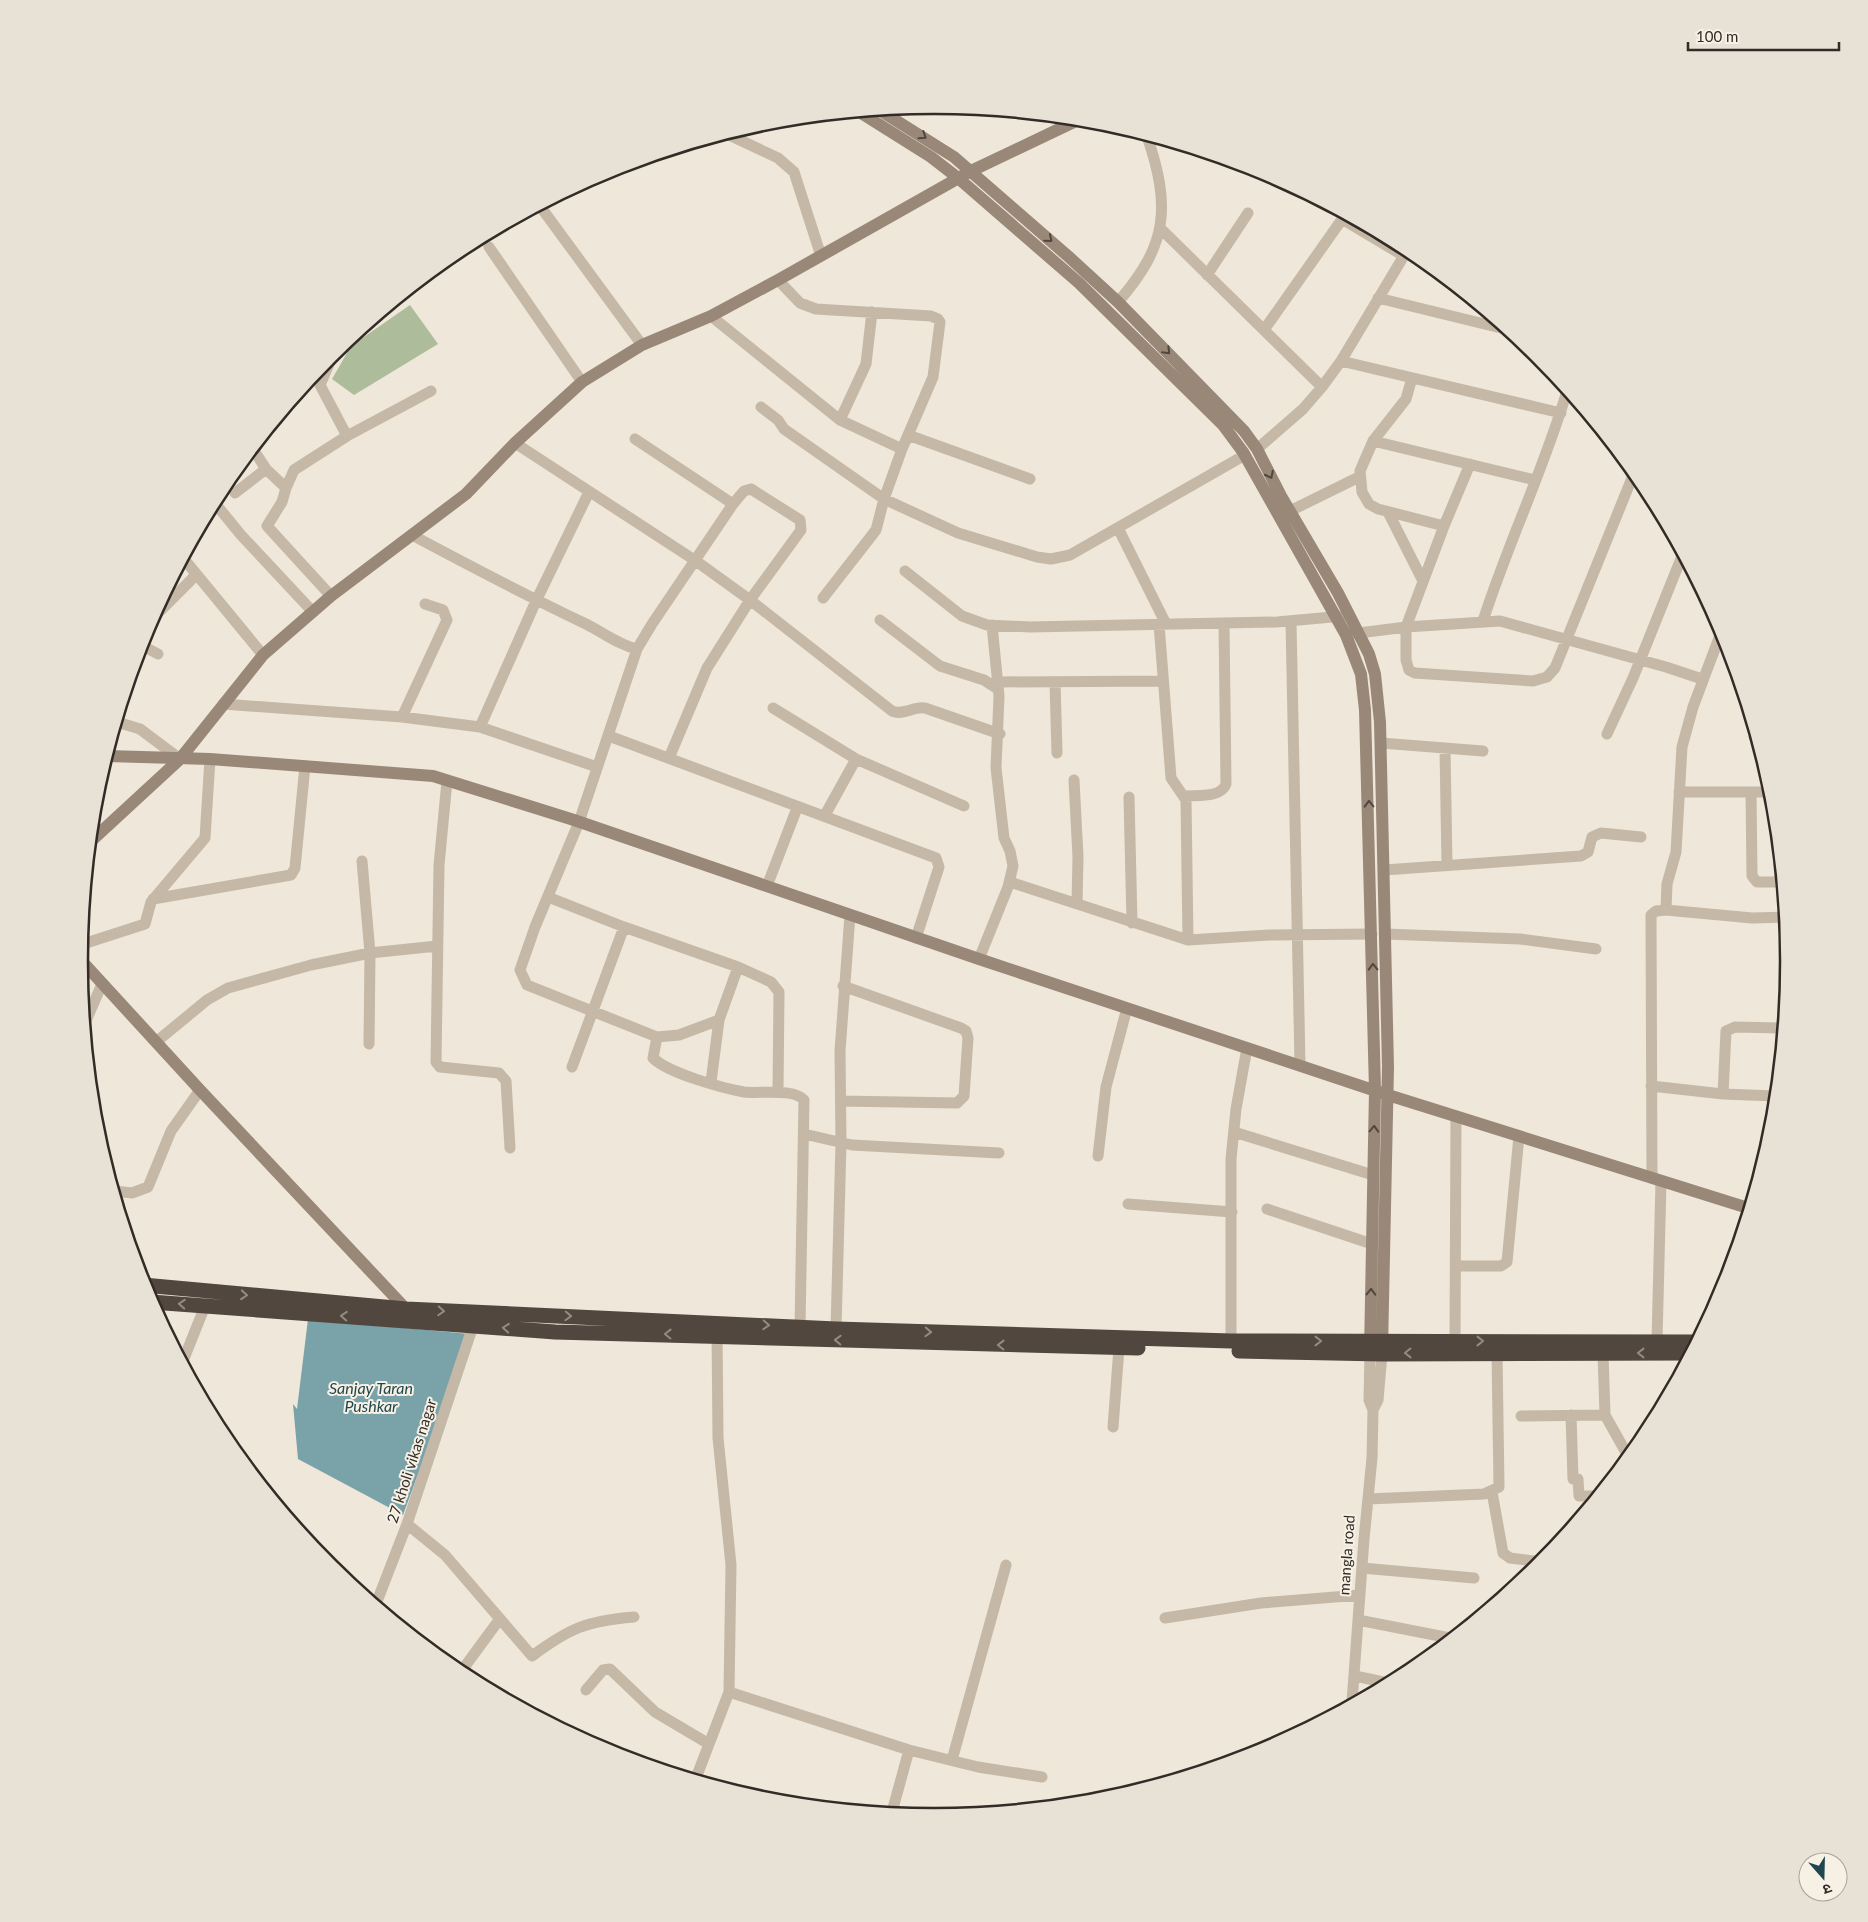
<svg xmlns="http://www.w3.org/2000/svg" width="1868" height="1922" font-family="Lato,'Noto Sans Devanagari',sans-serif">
<rect width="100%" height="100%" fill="#efe7d9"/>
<!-- green -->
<path fill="#adbc9a" d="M410 305 438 344 354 395 332 379 351 346Z"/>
<!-- water -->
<path fill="#7aa2a9" d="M308 1319 470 1334 403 1515 298 1459 293 1404 297 1409Z"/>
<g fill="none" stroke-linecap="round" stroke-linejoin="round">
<!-- street -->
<path stroke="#c5b8a6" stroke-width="11" d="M727 134 778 158 794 172 821 256
M540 206 642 345
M1342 219 1404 256
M1160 228 1322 387
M489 247 582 382
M1207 275 1248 213
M778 280 800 303 816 309 931 316 938 319 940 322 933 377 902 449 884 499 876 530 823 598
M1378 298 1505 329
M1118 302C1168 245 1171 207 1147 136
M711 316 840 420 902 449
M1264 330 1345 215
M334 352 320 385 347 436
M1341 361 1561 413
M1412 378 1406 399 1373 441 1360 471 1362 492 1369 504 1378 509 1444 526
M761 407 778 420 784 429 884 499 958 533 1037 557 1051 559 1070 555 1245 455
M840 420 866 364 872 312
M908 435 1030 479
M635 439 733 504
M1373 441 1535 480
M515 443 696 561 750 600 892 711C903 716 913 706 925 708L1000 734
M253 449 266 469
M1257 449 1303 409 1322 387 1341 361 1408 249
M1470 464 1444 526 1406 627V660L1409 670 1415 673 1533 681 1547 677 1555 668 1634 473
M286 488 294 470 347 436 431 391
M235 493 266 469 286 488 282 502 267 526 331 596
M214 502 241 535 313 612
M1290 511 1359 477
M1388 512 1423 581
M1118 528 1166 624
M412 535C470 566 527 596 586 624 604 633 619 645 637 649
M184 559 263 655
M905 571 962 616 987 625 1030 627 1277 622 1343 616
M152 619 196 575
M880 620 940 666 984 680 998 689
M1483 621C1508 543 1544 469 1567 391
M1291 622 1300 1065
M1159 624 1171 778 1186 800 1188 940
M1351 634 1406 627 1500 621 1666 667 1702 679
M141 645 158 654
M997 682 1162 681
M1055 682 1057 753
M223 704 402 717 480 727 597 767
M773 708 856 759 964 806
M402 717 447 620 443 610 425 604
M117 722 140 729 180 759
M480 727 536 601 589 492
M1607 734 1633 678 1682 556
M609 736 936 858 939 867 916 938
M1754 737 1755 736
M1381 743 1483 751
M1445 748 1447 865
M669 758 707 668 750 600 801 530 800 520 751 489 744 491 733 504 652 624 637 649 579 822 535 927 520 970 527 985 657 1037 679 1035 719 1020
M1074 780 1078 857 1077 904
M447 781 439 865 436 1062 440 1067 499 1073 506 1081 510 1148
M1679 792H1772
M1751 793 1752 876 1757 882H1781
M1185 796C1198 795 1221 798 1226 784L1224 623
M1129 797 1132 923
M825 815 856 759
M362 861 370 953 369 1044
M1384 870 1581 856 1588 852 1592 837 1601 833 1641 837
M1010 882 1188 940 1269 935 1372 934
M767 886 797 808
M548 897 624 927 738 967 771 982 779 992 778 1092
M153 899 291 875 295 868 305 766
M1666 910 1667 884 1676 852 1682 747 1693 707 1722 630
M1385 934 1520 939 1596 949
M80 945 145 924 151 902 205 838 210 759
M979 959 1008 887 1013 866 1010 851 1004 838 996 768 999 696 992 625
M85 1023 102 984
M657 1037 653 1058C668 1073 722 1088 744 1092 759 1094 794 1088 804 1100L800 1327
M156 1042 207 1000 228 988 311 965 370 953 437 946
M572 1067 624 927
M711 1082 719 1020 738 967
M1651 1086 1723 1094 1776 1096
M1723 1094 1726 1031 1735 1027 1783 1028
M841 1101 957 1103 964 1096 968 1038 966 1031 961 1028 843 986
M1234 1132 1373 1175
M804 1134 852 1145 999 1153
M1098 1156 1106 1087 1127 1008
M1652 1178 1651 915 1656 911 1666 910 1752 918 1785 917
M114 1191 132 1193 148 1187 171 1131 200 1090
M1128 1204 1232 1212
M1267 1209 1372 1244
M1456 1266H1501L1507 1262 1519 1136
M836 1329 841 1143 840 1051 850 915
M1231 1341V1159L1236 1109 1247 1048
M1455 1341 1456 1116
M1657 1341 1661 1181
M1370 1353 1369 1400 1373 1410
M1603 1353 1605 1415 1628 1456
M183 1361 205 1306
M1571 1415 1573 1479H1578L1579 1496H1596
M1521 1416 1605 1415
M1113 1427 1119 1348
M1492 1492 1503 1553 1510 1558 1542 1562
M1368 1499 1484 1494 1499 1487 1497 1353
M407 1524 445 1555 532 1656C570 1628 586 1621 634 1617
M1362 1568 1474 1578
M376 1604 407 1524 473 1326
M1165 1618 1261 1603 1360 1595
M1358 1620 1450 1638
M460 1673 499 1620
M1355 1676 1388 1683
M586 1690 603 1670 610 1669 655 1712 709 1744
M729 1692 909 1750 978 1767 1042 1777
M1352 1702 1364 1539 1372 1458 1373 1410 1378 1400 1382 1354
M563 1728 576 1735
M952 1760 1006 1565
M696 1778 729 1692 731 1565 718 1438 717 1329
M892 1812 909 1750"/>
<!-- secondary -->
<path stroke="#998878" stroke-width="12" d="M881 111 954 157 1069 257 1118 302 1244 431 1257 449 1281 496 1338 593 1369 654 1375 674 1380 722 1388 1067 1382 1349
M861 113 931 157 958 178 1079 283 1223 425 1243 452 1346 635 1361 674 1365 710 1375 1090 1370 1351
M107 756 210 759 433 776 574 820 979 959 1388 1095 1748 1208
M90 842 180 759 263 655 331 596 466 494 515 443 582 382 642 345 711 316 778 280 971 171 1078 120
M79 958 200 1090 406 1309"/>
<!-- highway -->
<path stroke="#52473e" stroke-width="15" d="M143 1285 406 1309 836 1329 1231 1341 1696 1342
M151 1302 555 1332 1138 1348
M1239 1351 1382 1354 1689 1353"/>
</g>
<!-- one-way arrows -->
<defs><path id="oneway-chevron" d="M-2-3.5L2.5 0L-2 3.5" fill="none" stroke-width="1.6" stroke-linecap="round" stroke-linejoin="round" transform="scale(1.25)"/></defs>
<g stroke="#51473f">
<use href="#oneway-chevron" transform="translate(923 136) rotate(33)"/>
<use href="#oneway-chevron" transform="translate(1049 239) rotate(41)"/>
<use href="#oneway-chevron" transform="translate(1167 351) rotate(45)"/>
<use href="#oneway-chevron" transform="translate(1270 475) rotate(63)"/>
<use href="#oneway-chevron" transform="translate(1369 804) rotate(-91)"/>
<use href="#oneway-chevron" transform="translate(1373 967) rotate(-91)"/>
<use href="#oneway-chevron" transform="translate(1374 1129) rotate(-88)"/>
<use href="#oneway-chevron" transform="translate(1371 1292) rotate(-89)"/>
</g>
<g stroke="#948b81">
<use href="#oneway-chevron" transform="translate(244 1295) rotate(5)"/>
<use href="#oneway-chevron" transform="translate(182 1304) rotate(-176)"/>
<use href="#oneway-chevron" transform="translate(441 1311) rotate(3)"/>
<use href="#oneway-chevron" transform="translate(344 1316) rotate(-176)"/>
<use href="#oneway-chevron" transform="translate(568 1316) rotate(2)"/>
<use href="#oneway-chevron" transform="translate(766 1325) rotate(3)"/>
<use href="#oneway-chevron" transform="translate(506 1328) rotate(-176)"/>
<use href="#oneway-chevron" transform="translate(928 1332) rotate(2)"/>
<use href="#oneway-chevron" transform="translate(668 1334) rotate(-179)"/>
<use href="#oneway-chevron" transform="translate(838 1340) rotate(-178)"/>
<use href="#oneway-chevron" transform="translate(1318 1341)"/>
<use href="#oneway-chevron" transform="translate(1480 1341)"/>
<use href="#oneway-chevron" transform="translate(1001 1345) rotate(-179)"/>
<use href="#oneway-chevron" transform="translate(1408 1353) rotate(179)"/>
<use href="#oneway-chevron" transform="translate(1641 1353) rotate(-180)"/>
</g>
<g text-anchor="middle" stroke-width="4" stroke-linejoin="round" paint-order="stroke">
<!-- street labels -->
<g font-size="15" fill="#322b26" stroke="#f7f1e5">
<text transform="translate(412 1461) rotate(-72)" y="5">27 kholi vikas nagar</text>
<text transform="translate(1347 1555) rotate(-86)" y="5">mangla road</text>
</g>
<!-- water labels -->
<g font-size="16" font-style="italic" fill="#204750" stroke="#f7f1e5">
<text x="371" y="1394">Sanjay Taran<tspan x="371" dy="18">Pushkar</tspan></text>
</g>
</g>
<!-- crop -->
<path d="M0 0H1868V1922H0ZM934 114H934A846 846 0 0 1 1780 960V962A846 846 0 0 1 934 1808H934A846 846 0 0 1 88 962V960A846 846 0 0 1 934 114Z" fill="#e7e1d6" fill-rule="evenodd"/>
<path fill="none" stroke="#322b26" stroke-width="2.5" d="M934 114H934A846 846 0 0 1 1780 960V962A846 846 0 0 1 934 1808H934A846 846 0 0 1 88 962V960A846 846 0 0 1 934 114Z"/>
<!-- north arrow -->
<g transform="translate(1823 1877) rotate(160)"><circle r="24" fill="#f7f1e5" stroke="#a8a299"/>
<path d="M0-4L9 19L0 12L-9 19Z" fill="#204750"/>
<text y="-8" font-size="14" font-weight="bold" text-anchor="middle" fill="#322b26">उ</text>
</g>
<!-- scale -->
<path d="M1688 42v8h151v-8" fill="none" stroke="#322b26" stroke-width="2.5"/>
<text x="1696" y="42" font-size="15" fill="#322b26" stroke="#f7f1e5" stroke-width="4" paint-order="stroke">100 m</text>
</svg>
